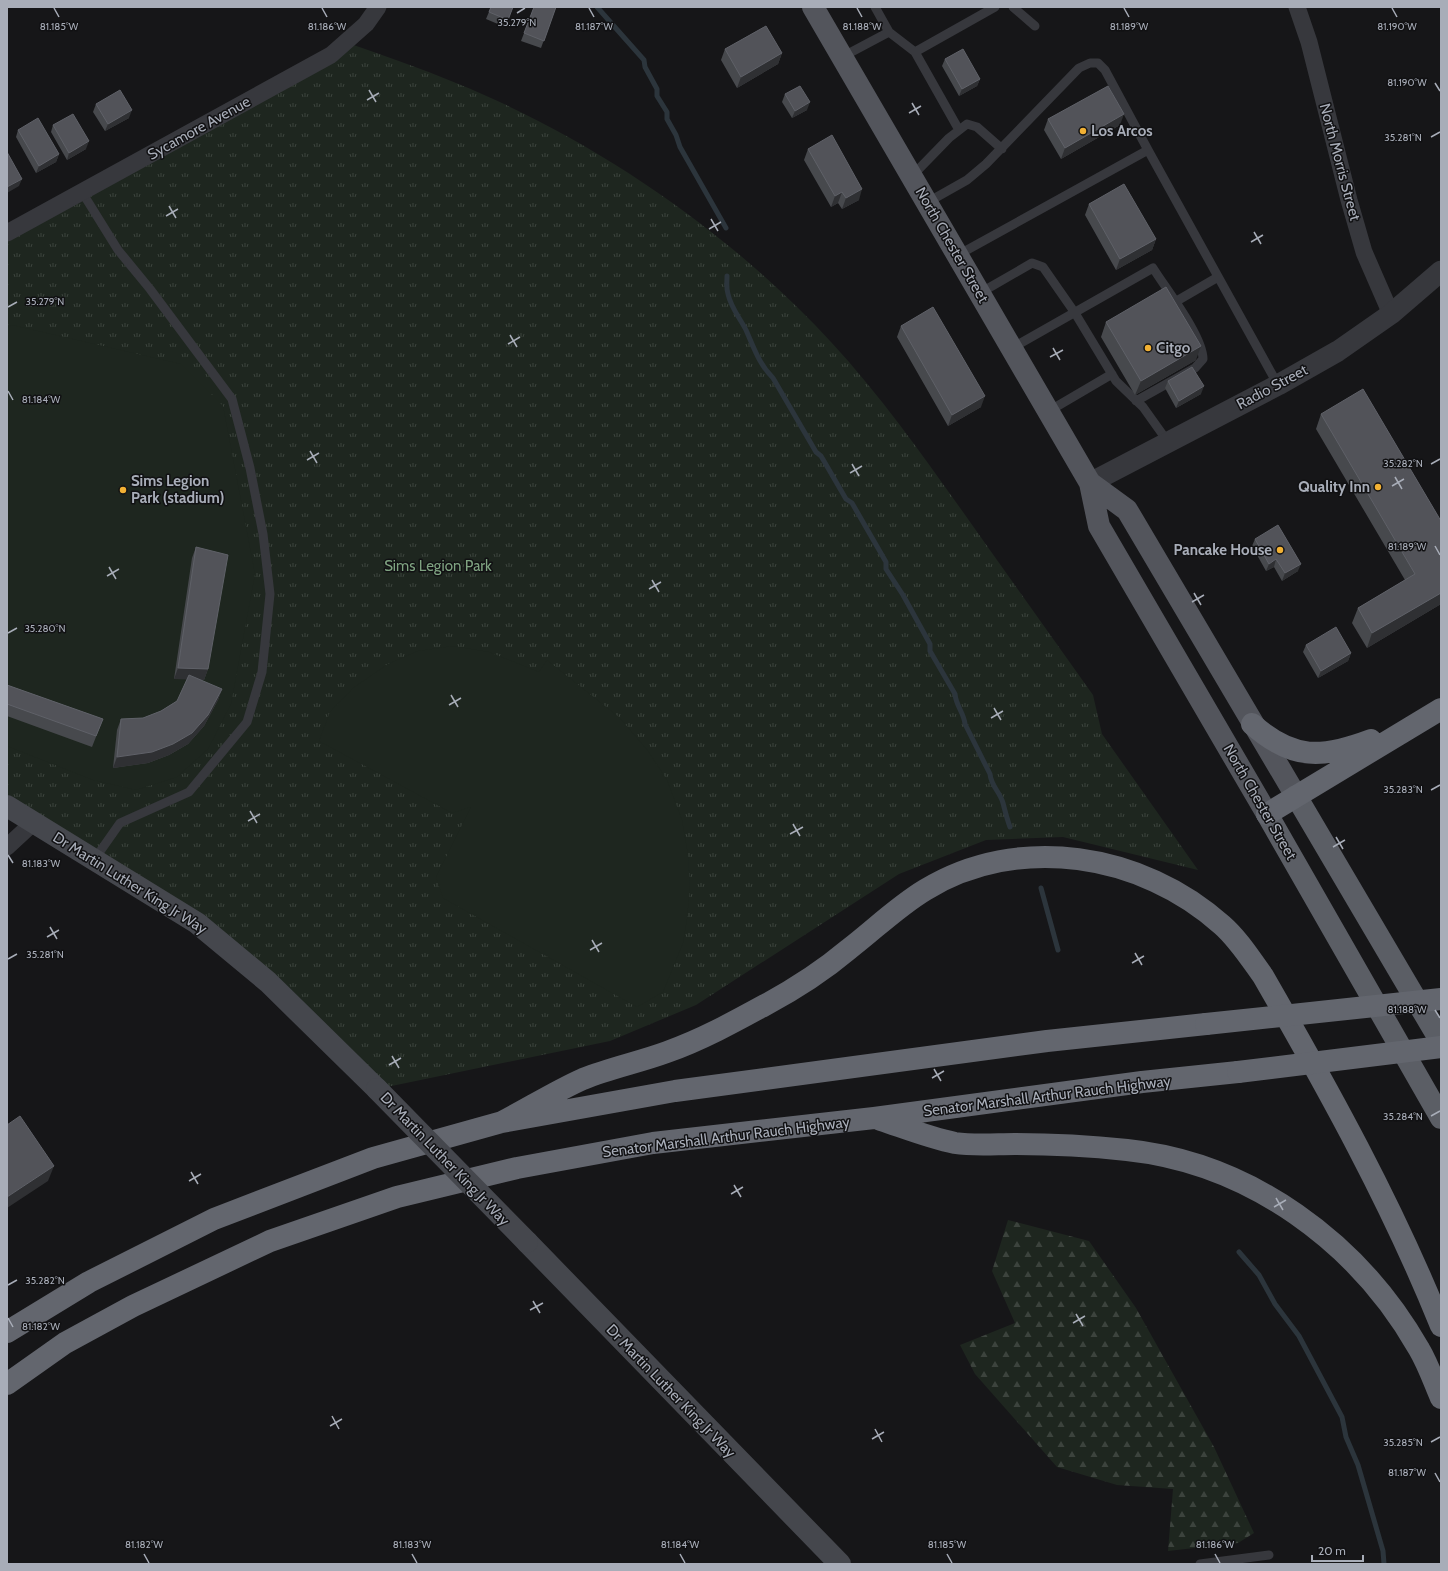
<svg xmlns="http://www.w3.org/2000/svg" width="1448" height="1571" font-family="Cabin,sans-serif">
<defs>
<pattern id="forest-firs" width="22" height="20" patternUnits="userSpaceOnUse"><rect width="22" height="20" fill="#1e261f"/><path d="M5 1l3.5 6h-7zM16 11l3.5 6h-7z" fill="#3c433d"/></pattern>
<pattern id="park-tufts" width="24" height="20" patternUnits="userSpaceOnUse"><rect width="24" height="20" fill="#1e261f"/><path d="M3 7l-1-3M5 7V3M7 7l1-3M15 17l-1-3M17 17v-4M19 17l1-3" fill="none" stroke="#3c433d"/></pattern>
</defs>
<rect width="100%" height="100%" fill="#161618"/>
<!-- forest -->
<path fill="url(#forest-firs)" d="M1008 1220 1089 1241 1136 1308 1214 1447 1254 1533 1238 1543 1168 1551 1173 1489 1117 1485 1057 1467 975 1374 960 1345 1015 1323 992 1271Z"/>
<!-- park -->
<path fill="url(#park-tufts)" d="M345 42C382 55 420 68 456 83 594 139 730 232 831 342 880 395 921 453 963 512 1006 573 1050 634 1093 695L1102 734 1198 870 1063 837 986 840 899 874 696 1005 610 1041 377 1089 268 982 7 806V233Z"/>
<!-- pitch -->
<path fill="#1e261f" d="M12 325 181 364 223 406 255 574 231 704 208 749 177 777 136 790 93 780 7 746V328Z
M453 646 489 652 539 672 547 660 620 718 648 751 667 780 682 820 688 855 690 886 687 919 683 943 663 992 637 1007 443 898 436 877 471 807 452 813 319 741 330 712 353 688 388 664 418 651Z"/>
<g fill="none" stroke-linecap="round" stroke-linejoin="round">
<!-- stream -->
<path stroke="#2c353c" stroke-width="5" d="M597 7 644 60 645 67 657 89V96L667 112V119L676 135 680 147 726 228
M727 276C727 282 726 288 728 294 731 308 740 318 746 330 754 348 759 364 773 378L816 452 821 456 846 499 852 503 886 562V569L903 595 930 644V651L955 694C956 706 964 713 965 724L990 774C991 786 1000 792 1003 803 1005 811 1007 819 1010 827
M1041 888 1058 950
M1239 1252 1259 1275 1275 1304 1299 1336 1342 1417 1346 1437 1358 1465 1383 1551 1384 1564"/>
<!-- service -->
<path stroke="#37383d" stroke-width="9" d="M875 7 889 32
M1013 7 1035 26
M915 52 995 7
M842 57 889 32 915 52 959 130
M912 176 949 138 967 124 977 127 1002 149
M82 192 118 250 150 289 232 399 250 468 263 534 270 594 262 672 247 722 189 792 120 823 94 860
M928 202 967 180 986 164 1079 68 1090 63H1098L1105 70 1148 150
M958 255 1148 150 1278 385
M980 293 1032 263 1043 267 1075 313 1116 381 1143 407 1168 442
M1175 302 1218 277
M1012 348 1153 268C1166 289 1203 336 1203 359L1195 368 1136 401
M1049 411 1112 374
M1200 1564 1269 1555"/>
<!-- minor -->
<path stroke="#37383d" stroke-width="17" d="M1297 7 1309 42 1349 200 1364 252 1391 314
M7 233 331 55 366 24 378 7
M7 847 34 822"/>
<!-- tertiary -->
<path stroke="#37383d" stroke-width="21" d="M1090 483 1278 385 1338 351 1391 314 1441 271"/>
<!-- secondary -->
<path stroke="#45474d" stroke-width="22" d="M7 806 197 923 268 982 377 1089
M527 1242 840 1564"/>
<!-- primary -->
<path stroke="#53555c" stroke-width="22" d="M813 7 1090 483 1099 526 1267 814
M1090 483 1127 510 1296 796"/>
<!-- trunk -->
<path stroke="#5b5e65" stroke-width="22" d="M1296 796 1441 1042
M1267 814 1441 1118"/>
<!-- motorway -->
<path stroke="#63666e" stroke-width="22" d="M1252 724C1293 761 1323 758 1371 740
M1267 814 1441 709
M881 1120C905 1128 930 1138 955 1143 974 1146 996 1144 1015 1144 1052 1144 1090 1146 1127 1150 1250 1163 1358 1242 1419 1349 1428 1364 1434 1382 1441 1398
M502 1122C529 1108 556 1091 583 1079 610 1068 640 1062 667 1052 701 1040 734 1022 765 1005 795 989 824 970 849 949 875 929 897 907 925 890 1018 833 1142 853 1222 925 1238 939 1250 958 1263 976 1328 1089 1392 1204 1441 1326
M7 1332 89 1282 214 1219 373 1158 502 1122 675 1091 1047 1041 1206 1024
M7 1384 65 1343 133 1306 270 1241 397 1197 517 1168 653 1143 874 1118 1142 1082 1238 1072"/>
<!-- secondary-bridge -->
<path stroke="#45474d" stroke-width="22" d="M377 1089 527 1242"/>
<!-- motorway-bridge -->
<path stroke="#63666e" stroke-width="22" d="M1206 1024 1441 999
M1238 1072 1441 1047"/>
</g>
<!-- wall -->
<path fill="#47494d" d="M491 7H513L505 27 486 19Z
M534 7H556L541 48 521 41Z
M725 49 782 53 778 64 737 88 721 60Z
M945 59 980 79 977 86 959 96 942 66Z
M785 94 807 110 792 118 782 102Z
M96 104 129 118 105 131 93 112Z
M1048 119 1120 125 1061 159 1044 130Z
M53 125 86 149 67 160 51 132Z
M18 130 59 154 56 162 36 173 16 137Z
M808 149 859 200 842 209 838 203 831 207 804 160Z
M1089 204 1156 239 1152 250 1116 270 1085 215Z
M1106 322 1196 360 1135 395 1101 337Z
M901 326 981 407 948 426 897 337Z
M1168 381 1201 394 1176 408 1165 388Z
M1321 414 1441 521V604L1367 648 1352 623 1358 608 1405 580 1316 429Z
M1255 539 1298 571 1282 581 1274 567 1266 571 1252 546Z
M196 547 208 669 204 680H200L222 689 218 700 204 726 188 744 169 755 148 763 113 768 117 730 121 719 143 718 161 711 177 701 187 679H174L192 558Z
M1306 645 1351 653 1348 661 1318 678 1303 652Z
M7 685 103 719 92 747 7 716Z"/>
<!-- shaded-wall -->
<path fill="#2f3033" d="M782 53 778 64 737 88 741 77Z
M980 79 977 86 959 96 962 89Z
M810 102 807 110 792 118 795 111Z
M132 110 129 118 105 131 108 124Z
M1124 114 1120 125 1061 159 1065 148Z
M89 141 86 149 67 160 69 153Z
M59 154 56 162 36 173 39 166Z
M22 179 19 186 7 193V187Z
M862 189 859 200 842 209 846 198Z
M842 192 838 203 831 207 835 196Z
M1156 239 1152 250 1116 270 1120 259Z
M1201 346 1196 360 1135 395 1141 381Z
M1204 386 1201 394 1176 408 1179 401Z
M985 396 981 407 948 426 952 415Z
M1276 559 1274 567 1266 571 1269 564Z
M1301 564 1298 571 1282 581 1285 573Z
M1441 593V604L1367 648 1372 633Z
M1351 653 1348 661 1318 678 1321 671Z
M178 668 208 669 204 680 174 679Z
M222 689 218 700 204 726 188 744 169 755 148 763 113 768 117 757Z
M54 1166 48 1181 7 1208V1197Z"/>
<!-- building -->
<path fill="#525359" stroke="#5f6168" d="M491 7H513L508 20 489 12Z
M534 7H556L544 41 524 33Z
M766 26 782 53 741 77 725 49Z
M963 49 980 79 962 89 945 59Z
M800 86 810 102 795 111 785 94Z
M1108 86 1124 114 1065 148 1048 119Z
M120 90 132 110 108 124 96 104Z
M73 114 89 141 69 153 53 125Z
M38 118 59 154 39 166 18 130Z
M832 135 862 189 846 198 842 192 835 196 808 149Z
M7 152 22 179 7 187Z
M1124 184 1156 239 1120 259 1089 204Z
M1166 287 1201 346 1141 381 1106 322Z
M933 307 985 396 952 415 901 326Z
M1192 367 1204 386 1179 401 1168 381Z
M1363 389 1441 521V593L1372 633 1358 608 1415 574 1321 414Z
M1278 525 1301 564 1285 573 1276 559 1269 564 1255 539Z
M196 547 228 555 208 669 178 668Z
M1336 627 1351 653 1321 671 1306 645Z
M189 675 222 689 208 715 192 733 173 744 152 752 117 757 121 719 143 718 161 711 177 701Z
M7 685 103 719 96 736 7 704Z
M20 1116 54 1166 7 1197V1125Z"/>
<!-- ticks -->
<path fill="none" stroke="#a8adb8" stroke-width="1.5" d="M54 8 59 17M322 8 327 17M589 8 594 17M857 8 862 17M1124 8 1129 17M1392 8 1397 17M517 13 525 8M1435 83 1440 91M369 90 376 102M367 100 379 93M912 103 919 115M909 113 921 106M1431 137 1440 132M169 206 176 218M166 216 178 209M711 219 718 231M709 229 721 222M1254 232 1261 244M1251 242 1263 235M8 307 17 302M510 335 517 347M508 344 520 337M1053 348 1060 360M1050 357 1063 350M8 391 13 400M310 451 317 463M307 460 319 453M852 464 859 476M1431 464 1440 459M850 473 862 466M1395 477 1402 489M1392 486 1404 479M1435 546 1440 555M109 567 116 579M107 576 119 569M652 580 659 592M649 589 661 582M1194 593 1201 605M1192 602 1204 595M8 633 17 628M451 695 458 707M449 705 461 698M994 708 1001 720M991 718 1003 711M1431 790 1440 785M250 811 257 823M248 821 260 814M793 824 800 836M790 834 803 827M1336 837 1343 849M1333 847 1345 840M8 855 13 863M50 927 57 939M47 937 59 930M592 940 599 952M590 950 602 943M1135 953 1142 965M8 959 17 954M1132 963 1144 956M1435 1010 1440 1018M392 1056 399 1068M389 1065 401 1058M934 1069 941 1081M932 1078 944 1071M1431 1116 1440 1111M191 1172 198 1184M189 1181 201 1174M734 1185 741 1197M731 1194 743 1187M1276 1198 1283 1210M1274 1207 1286 1200M8 1285 17 1280M533 1301 540 1313M530 1310 543 1303M1076 1314 1083 1326M8 1318 13 1327M1073 1323 1085 1316M332 1416 339 1429M330 1426 342 1419M875 1429 882 1442M872 1439 884 1432M1431 1442 1440 1437M1435 1473 1440 1482M144 1554 149 1563M412 1554 417 1563M680 1554 685 1563M947 1554 952 1563M1215 1554 1220 1563"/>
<!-- markers -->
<g fill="#f2b134" stroke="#111113" stroke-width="1.5">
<circle cx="1083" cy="131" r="4"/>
<circle cx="1148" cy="348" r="4"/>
<circle cx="1378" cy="487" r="4"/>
<circle cx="123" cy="490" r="4"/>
<circle cx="1280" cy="550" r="4"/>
</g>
<g text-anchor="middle" stroke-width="3" stroke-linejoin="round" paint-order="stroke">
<!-- street labels -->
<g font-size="15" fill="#a8adb8" stroke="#111113">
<text transform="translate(199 128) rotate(-29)" y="5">Sycamore Avenue</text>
<text transform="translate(1340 162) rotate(75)" y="5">North Morris Street</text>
<text transform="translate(952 245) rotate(60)" y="5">North Chester Street</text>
<text transform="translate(1272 387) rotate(-28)" y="5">Radio Street</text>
<text transform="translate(1260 802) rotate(60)" y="5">North Chester Street</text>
<text transform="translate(130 883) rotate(32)" y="5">Dr Martin Luther King Jr Way</text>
<text transform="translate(1047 1096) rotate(-7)" y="5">Senator Marshall Arthur Rauch Highway</text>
<text transform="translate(726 1137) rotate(-7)" y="5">Senator Marshall Arthur Rauch Highway</text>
<text transform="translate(445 1159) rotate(46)" y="5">Dr Martin Luther King Jr Way</text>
<text transform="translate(671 1391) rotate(46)" y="5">Dr Martin Luther King Jr Way</text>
</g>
<!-- poi labels -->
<g font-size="15" font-weight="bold" fill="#a8adb8" stroke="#111113" text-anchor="start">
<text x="1091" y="136">Los Arcos</text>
<text x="1156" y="353">Citgo</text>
<text x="131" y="486">Sims Legion<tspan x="131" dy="17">Park (stadium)</tspan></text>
<text x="1370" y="492" text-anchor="end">Quality Inn</text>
<text x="1272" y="555" text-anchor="end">Pancake House</text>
</g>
<!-- park labels -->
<g font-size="15" fill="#7fa381" stroke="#111113">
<text x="438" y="571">Sims Legion Park</text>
</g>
</g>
<g font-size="10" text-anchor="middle" fill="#a8adb8" stroke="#111113" stroke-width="3" stroke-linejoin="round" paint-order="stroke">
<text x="517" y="26">35.279°N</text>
<text x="1397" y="30">81.190°W</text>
<text x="59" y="30">81.185°W</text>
<text x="327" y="30">81.186°W</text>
<text x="594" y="30">81.187°W</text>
<text x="862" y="30">81.188°W</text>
<text x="1129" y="30">81.189°W</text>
<text x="1407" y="86">81.190°W</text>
<text x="1403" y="141">35.281°N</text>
<text x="45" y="305">35.279°N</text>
<text x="41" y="403">81.184°W</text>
<text x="1403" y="467">35.282°N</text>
<text x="1407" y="550">81.189°W</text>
<text x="45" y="632">35.280°N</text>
<text x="1403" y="793">35.283°N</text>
<text x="41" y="867">81.183°W</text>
<text x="45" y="958">35.281°N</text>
<text x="1407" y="1013">81.188°W</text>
<text x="1403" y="1120">35.284°N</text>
<text x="45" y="1284">35.282°N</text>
<text x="41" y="1330">81.182°W</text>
<text x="1403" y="1446">35.285°N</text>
<text x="1407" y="1476">81.187°W</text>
<text x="144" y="1548">81.182°W</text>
<text x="412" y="1548">81.183°W</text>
<text x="680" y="1548">81.184°W</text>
<text x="947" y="1548">81.185°W</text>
<text x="1215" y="1548">81.186°W</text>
</g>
<!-- border -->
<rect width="1448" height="1571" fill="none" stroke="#a8adb8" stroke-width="16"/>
<!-- scale -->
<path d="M1312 1555v6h51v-6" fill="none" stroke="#a8adb8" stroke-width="2"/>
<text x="1318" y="1555" font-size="12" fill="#a8adb8" stroke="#111113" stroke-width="3" paint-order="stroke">20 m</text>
</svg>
